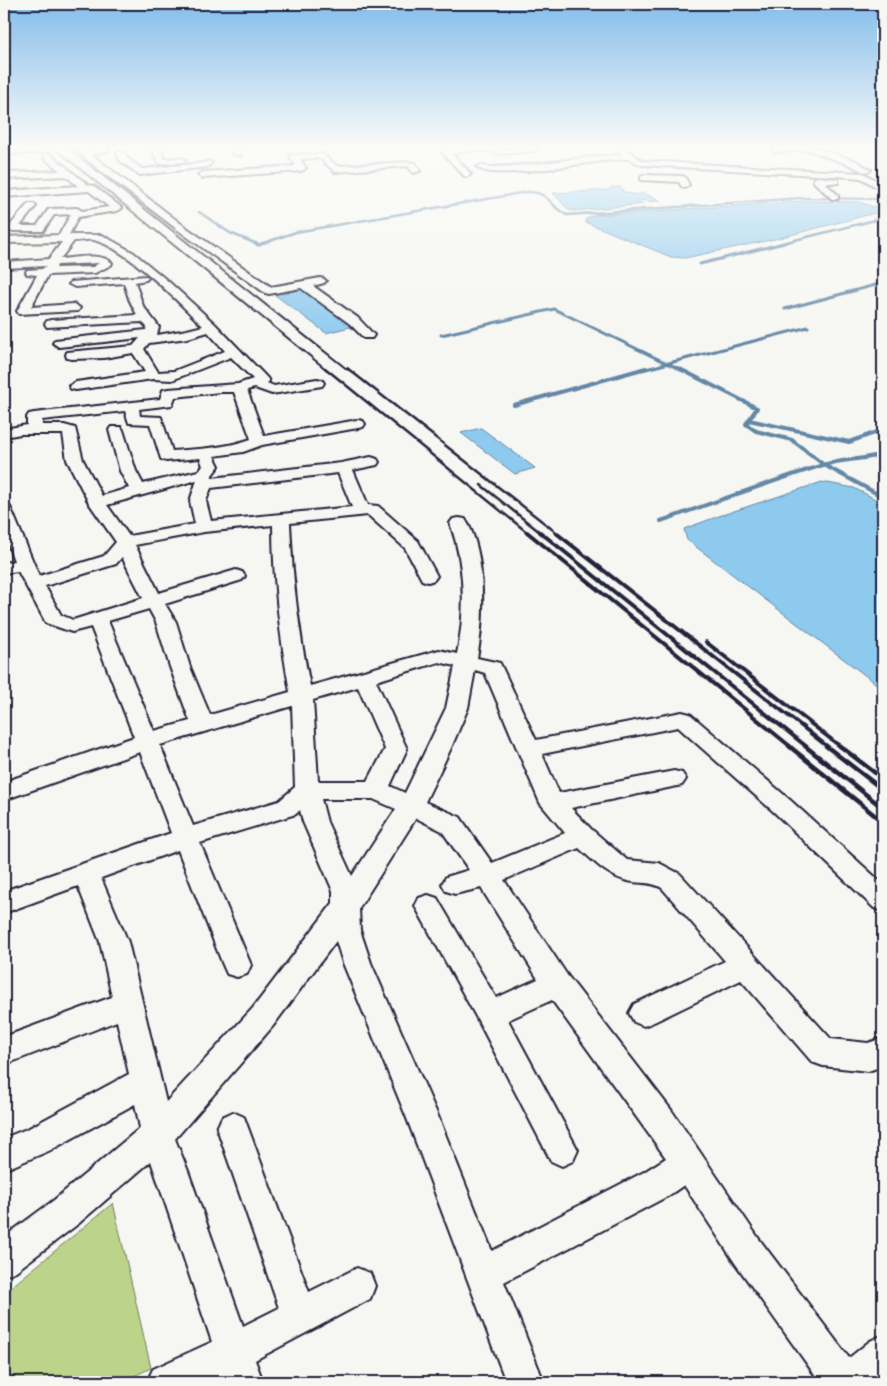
<svg xmlns="http://www.w3.org/2000/svg" width="887" height="1386" font-family="Caveat,sans-serif">
<rect width="100%" height="100%" fill="#f6f6f2"/>
<filter id="ink" filterUnits="userSpaceOnUse"><feTurbulence type="fractalNoise" baseFrequency=".02" numOctaves="2"/><feDisplacementMap in="SourceGraphic" scale="10" xChannelSelector="R" yChannelSelector="G"/><feConvolveMatrix kernelMatrix="1 2 1 2 8 2 1 2 1" color-interpolation-filters="sRGB"/></filter>
<g filter="url(#ink)">
<!-- green -->
<path fill="#bcd48a" stroke="#6f7b62" d="M113 1203 151 1368 121 1382H4V1293Z"/>
<!-- water -->
<path fill="#8ecaee" stroke="#6387a6" d="M611 187H621L623 190 621 191 636 195 643 193 660 200C651 203 644 200 635 200L643 204 575 211 569 210 553 193 608 190Z
M805 201 859 202 878 208 879 212 775 239 685 258 671 257 585 222 586 219 595 215Z
M299 287 354 326 326 333 271 292Z
M481 428 535 468 515 474 461 433Z
M822 482 854 488 883 503V689L687 540 684 529 719 516Z"/>
<g fill="none" stroke-linecap="round" stroke-linejoin="round">
<!-- stream-far2 -->
<path stroke="#6387a6" stroke-width="2.5" d="M199 212 230 233 257 244
M261 244 296 232 527 192C550 191 550 208 567 215L802 198 883 199
M779 244 883 218"/>
<!-- stream-far1 -->
<path stroke="#6387a6" stroke-width="3" d="M254 243 259 245 264 243
M700 264 784 243
M785 309 883 283
M441 335 554 309 681 370
M642 370 808 327"/>
<!-- stream -->
<path stroke="#6387a6" stroke-width="4" d="M678 368 757 408 746 424 756 431 792 440 824 465 883 497
M514 405 646 368
M749 420 849 442 883 430
M661 521C715 502 769 482 823 465 843 459 863 460 883 454"/>
<!-- minor casing -->
<g stroke="#22223b" stroke-width="4">
<path id="minor" d="M76 147H84L87 150 107 147 108 151 91 154 184 226 271 287 320 278 324 279 326 281 324 283 313 286 358 318 374 335 372 338H364L350 324 301 288 269 294 265 293 178 230 88 161Z
M151 147H159L165 159 182 158 186 160 182 162 159 164Z
M234 147H242L240 156 233 154Z
M464 147H493L500 150 535 147 538 149 534 151 499 154 486 150 451 153 471 174 467 177 464 176 441 151 445 149Z
M614 147H623L643 161 863 173 883 184V191L861 178 850 177 643 165C637 164 634 161 629 159 625 158 618 160 614 160 588 161 492 182 477 167L481 165 488 167C533 167 578 156 623 155Z
M814 147 856 161 871 170 864 172 850 165 808 150 776 152 772 150 776 148Z
M43 149H46V153L4 154V150Z
M118 152H124L127 158 142 169 204 163 208 161 212 163 207 167 140 175 120 161 117 154Z
M44 154H50L88 185 94 186 122 208 117 211 78 217 69 235H102L134 253 169 282 215 324 267 378 269 381 267 383 274 386 317 379 322 380 324 383 322 386 272 394 255 388 247 390 264 436 358 420 363 421 365 424 363 427 358 428 262 445 243 452 214 456 219 466 212 475V478L341 463 371 457 377 459 379 462 377 465 353 470 368 505 378 506 418 541 437 576 434 580 428 582 422 580 405 548 368 515 290 523C292 578 299 633 310 686L439 650 457 654C466 610 465 565 450 523L453 519 459 518 465 519C487 551 484 622 477 658L500 663 536 740 682 712 690 714 790 800 883 884V911L874 908 774 812 678 727 542 754 559 793 674 771 682 773 686 779 682 785 571 808 591 829 627 860 659 863 680 874 831 1039 868 1043 883 1038V1066L868 1071 823 1066 812 1062 741 980 654 1022 644 1026 634 1022 629 1013 634 1004 725 961 662 888C651 881 640 884 628 881 607 876 594 861 579 848L504 880 567 975 672 1111 759 1239 849 1358 870 1341 883 1335V1378L879 1382H820L735 1263 684 1185 668 1196 504 1282 544 1382H506L406 1116 343 963 336 941 273 1026 175 1139 188 1171 243 1326 279 1308 217 1128 222 1117 233 1112 244 1117 309 1292 357 1268 370 1273 375 1286 370 1299 255 1360 263 1382H225L223 1376 209 1382H147L153 1369 212 1342 151 1161 78 1224 16 1271 4 1276V1237L54 1200 140 1128 135 1104 51 1150 4 1170V1138L29 1128 129 1074 117 1021 4 1065V1037L112 997 100 942 78 886 4 913V891L171 833 140 752 4 800V782L134 737 91 627 72 632 46 623 18 571 4 573V563L14 561 4 533V506L10 507 12 511 39 576 104 556 116 542 89 503 67 460 63 434H21L4 437V429L27 425V417L29 414 34 413 160 399 163 390 168 389 238 384 253 379 231 357 172 380 153 379 76 390 71 389 69 386 76 382 145 372 133 353 104 358 72 359 67 358 66 355 67 352 133 346 140 338 59 347 53 343 55 340 146 330 147 327 142 322 47 327 45 324 47 321 51 320 137 315 129 299 124 283 75 287 69 284 71 282 146 276 148 278 146 280 135 282 143 306 159 327 157 335 187 330 203 326C177 301 130 251 97 241 91 238 81 241 74 241L60 259C75 258 101 252 112 263L111 265 95 273 48 275 31 307 74 304 80 308 78 311 19 314 17 311 37 275 27 274 26 272 27 270 42 269 46 266 4 268V262L49 259 62 242 4 243V237L59 235 71 214 54 215 43 231H9V227L28 204H34L36 206 20 226H37L48 210 51 209 77 208 82 211 109 207 89 191 4 197V191L78 186 66 176 4 179V173L60 171 44 158ZM99 263 93 267 56 268 57 265ZM208 332 225 351 174 371 158 372 144 349 149 343 188 338ZM220 392H234L251 439C226 448 198 449 172 451L161 417 140 416 139 409 172 405 175 397ZM125 411 129 423 150 424 161 459 166 461 200 458 203 466 198 471 143 484 136 471 123 430 121 427H111L109 430 120 471 129 488 102 496 83 460 75 428 64 425H42V420ZM338 473 352 507 211 521 206 501 211 488ZM197 480 190 501 195 524 129 536 107 505ZM273 525C273 581 280 637 290 692L210 715 190 667 176 622 165 604 242 580 245 576 242 572 236 570 159 593 135 545 204 532ZM122 557 143 598 73 620 61 615 45 586 116 564ZM149 609 156 622 170 667 190 721 154 731 108 621ZM439 662 455 666 446 708 405 793 390 786 407 749 376 681ZM475 670 485 673 540 803 565 833 492 863 460 817 425 802 451 748 468 708ZM358 687 385 749 368 781H318L313 700ZM292 706 295 787 279 801 193 826 160 745ZM321 799H373L396 809 352 876 327 822ZM300 810 303 822 333 891V903L253 1008 166 1102 128 942 101 878 178 850 223 965 227 974 237 977 247 974 251 965 200 843 296 814ZM416 818 442 831 469 870 446 877 442 884 446 891 455 894 481 888 538 979 496 998 437 898 428 895 419 898 415 906 480 1024 551 1161 562 1166 573 1161 578 1150 508 1020 552 1000 666 1158 644 1172 492 1251 438 1116 371 963 360 930 359 908Z
M322 154 337 166 408 162 415 163 420 171 413 173 408 166 335 172 320 158 300 159 306 168 302 171 202 178 198 175 202 172 296 166 290 157 291 155Z
M644 175 682 176 685 177 689 185 685 188 682 187 679 182 641 180V176Z
M817 177 838 179V183H825L838 195V199H832L814 182 813 180Z"/>
</g>
<!-- minor -->
<use href="#minor" fill="#f6f6f2" fill-rule="evenodd"/>
<!-- rail-far3 -->
<path stroke="#22223b" stroke-width="2" d="M53 147 327 370
M67 147 348 370"/>
<!-- rail-far2 -->
<path stroke="#22223b" stroke-width="2.5" d="M325 368 528 533
M347 368 557 533
M481 485 541 533"/>
<!-- rail-far1 -->
<path stroke="#22223b" stroke-width="4" d="M527 532 791 747
M540 532 807 747
M555 532 828 747
M706 642 841 747"/>
<!-- rail -->
<path stroke="#22223b" stroke-width="4.5" d="M789 746 883 822
M805 746 883 808
M826 746 883 790
M840 746 883 779"/>
</g>
</g>
<!-- sky -->
<linearGradient id="sky" x2="0" y2="1"><stop stop-color="#84bdea"/><stop offset="0.43" stop-color="#fbfbf9"/><stop offset="1" stop-color="#fbfbf9" stop-opacity="0"/></linearGradient>
<rect width="887" height="341" fill="url(#sky)"/>
<!-- margin -->
<rect width="887" height="1386" fill="none" stroke="#f6f6f2" stroke-width="20"/>
<rect x="10" y="10" width="867" height="1366" fill="none" stroke="#22223b" stroke-width="2" filter="url(#ink)"/>
</svg>
